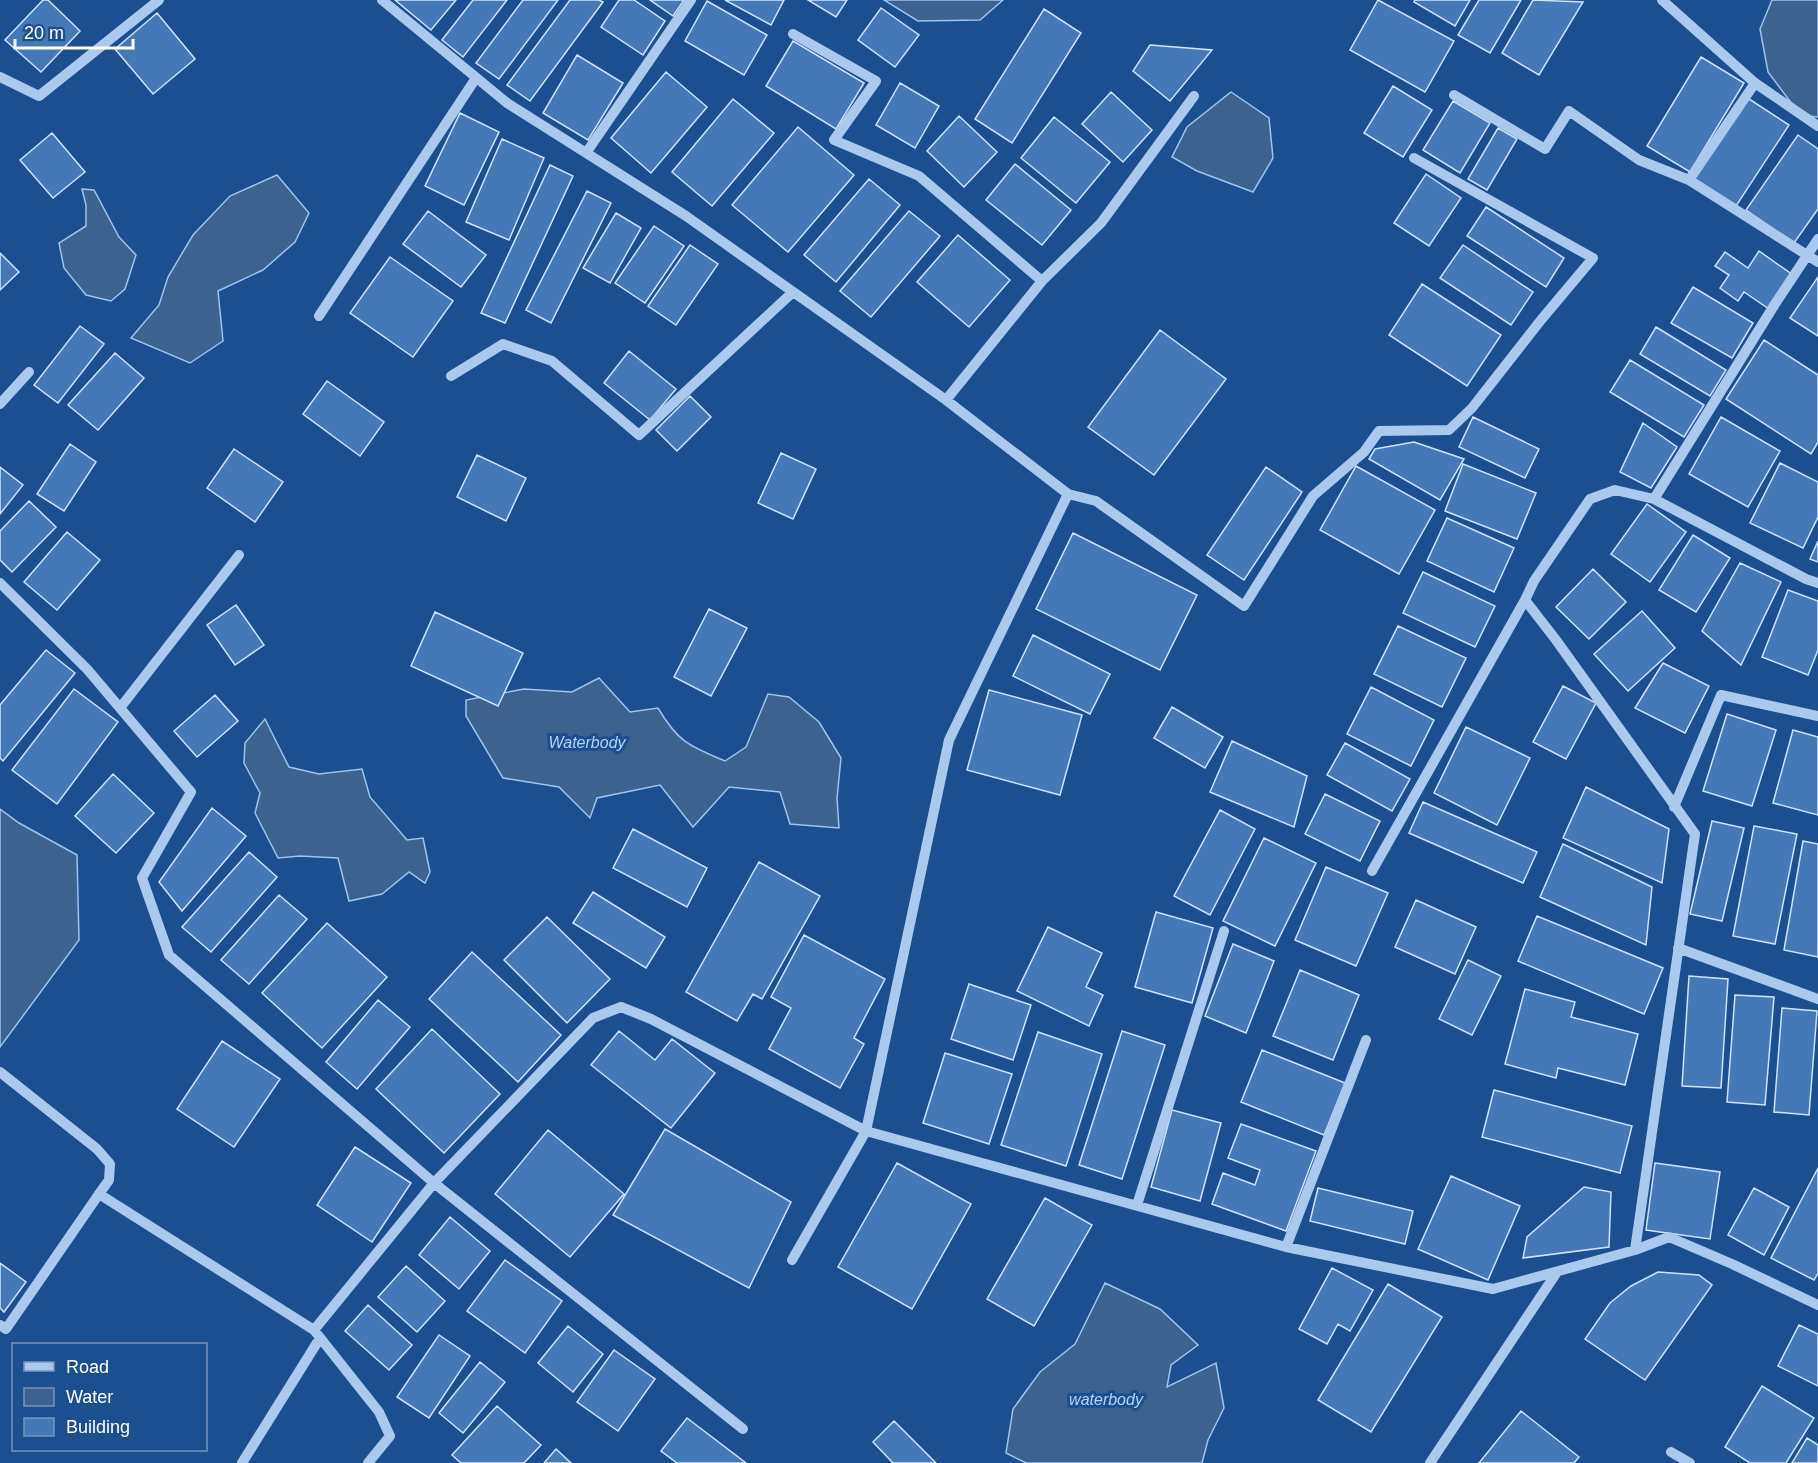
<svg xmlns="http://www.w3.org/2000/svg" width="1818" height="1463" font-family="Arial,sans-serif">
<rect width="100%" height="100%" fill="#1b4f8f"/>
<!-- water -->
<path fill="#3c6290" stroke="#9cc4f0" stroke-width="1.5" d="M884 0H1003L980 20 918 21Z
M1772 0H1818V117L1808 116 1792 104 1768 72 1760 29Z
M1231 92 1269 118 1273 158 1253 192 1197 171 1172 157 1187 127Z
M277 175 309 213 295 242 263 270 218 291 223 341 190 363 131 338 159 305 168 277 193 235 230 196Z
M82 189 94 190 119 237 136 255 125 289 111 301 86 295 64 268 59 243 86 226V205Z
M599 678 630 712 658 708C678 742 689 746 725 761L746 747 768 694 789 697 819 722 841 758 837 798 839 828 790 824 780 792 729 787 693 827 660 785 597 798 590 818 559 787 503 778 466 716V700L524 689 572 692Z
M265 719 289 767 319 774 362 769 370 797 407 840 423 838 430 872 425 883 409 872 382 894 349 901 338 858 300 856 278 858 255 813 260 793 244 763 245 743Z
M0 809 19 823 77 855 79 940 0 1047Z
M1105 1283 1160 1309 1198 1345 1171 1365 1167 1387 1216 1363 1224 1408 1208 1440 1202 1463H1026L1006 1453 1013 1409 1040 1372 1075 1344Z"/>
<!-- building -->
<path fill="#4478b7" stroke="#cfe3fa" stroke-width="1.5" d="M43 0H48L80 31 41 72 5 40Z
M395 0H456L431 30Z
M473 0H507L463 57 442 40Z
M523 0H558L499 79 476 63Z
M570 0H599L603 2 530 101 507 85Z
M619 0H634L665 21 643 55 601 27Z
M650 0H684L673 16Z
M725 0H784L771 25Z
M808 0H847L836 17Z
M1378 0 1454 41 1425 92 1350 50Z
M1415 0H1470L1455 26 1414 2Z
M1479 0H1521L1490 53 1458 35Z
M1533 0 1583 2 1539 75 1502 53Z
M707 1 767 35 744 75 685 41Z
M881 8 919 35 895 67 858 40Z
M1044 9 1081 33 1012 143 975 119Z
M157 13 195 59 153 94 115 49Z
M793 41 864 83 836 129 766 86Z
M1150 45 1212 50 1170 101 1133 71Z
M577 55 623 83 588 140 543 113Z
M1701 57 1744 83 1690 172 1647 146Z
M666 72 707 107 651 173 611 138Z
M900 83 939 106 915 148 876 125Z
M1393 86 1432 110 1403 157 1364 133Z
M1111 92 1152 130 1123 162 1082 124Z
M1746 97 1789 125 1736 206 1693 178Z
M733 99 774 133 712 206 672 172Z
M1453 101 1490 123 1460 173 1423 150Z
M460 113 499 132 464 205 425 186Z
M959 116 997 152 964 187 927 151Z
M1054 117 1110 162 1076 203 1021 158Z
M798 127 854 175 788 252 732 205Z
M1498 128 1517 139 1487 190 1468 179Z
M52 133 85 172 53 198 20 160Z
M1798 135 1818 149V209L1794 243 1746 210Z
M502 139 544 158 509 240 466 222Z
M1015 164 1071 210 1042 245 986 200Z
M550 165 573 176 505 323 481 313Z
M1426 174 1461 198 1429 246 1394 223Z
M869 179 900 205 836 282 804 255Z
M587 191 611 203 551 323 526 310Z
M1486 207 1564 258 1546 287 1467 236Z
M428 211 486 255 461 287 403 244Z
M909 211 940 236 871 317 840 291Z
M616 213 641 228 610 283 583 268Z
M654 226 684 246 645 303 615 283Z
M958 235 1010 280 969 327 917 282Z
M690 245 718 264 676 325 648 306Z
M1463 245 1533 292 1511 325 1440 278Z
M1759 251 1793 275 1769 309 1744 292 1738 301 1720 288 1729 275 1715 266 1725 252 1748 268Z
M0 253 19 272 0 290Z
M390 257 453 301 413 357 350 313Z
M1818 277V336L1790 318Z
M1422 284 1501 335 1467 386 1389 335Z
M1693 287 1753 323 1732 358 1671 323Z
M80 326 104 344 58 403 34 385Z
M1656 327 1726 370 1710 396 1640 354Z
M1160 330 1226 379 1154 475 1088 427Z
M1764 340 1818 375V442L1811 454 1726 399Z
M629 351 676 389 650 420 604 383Z
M115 353 144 378 98 430 68 405Z
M1630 360 1704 405 1684 437 1610 392Z
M327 381 384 422 360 456 303 414Z
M690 396 711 417 677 451 656 430Z
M1473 417 1539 449 1525 478 1459 447Z
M1721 417 1780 451 1748 507 1689 474Z
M1643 423 1677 447 1651 488 1620 472Z
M1414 442 1464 459 1440 500 1369 459 1375 449Z
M70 444 96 462 64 511 37 494Z
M234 449 283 482 255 522 207 488Z
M781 453 816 469 793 519 758 503Z
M477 455 526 478 506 521 457 497Z
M1780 463 1818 482V517L1803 548 1750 523Z
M1463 464 1536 493 1517 539 1445 511Z
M1356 466 1435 510 1399 574 1320 530Z
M0 467 23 485 0 514Z
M1266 467 1302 492 1244 580 1207 555Z
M29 501 56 527 12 572 0 560V531Z
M1647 504 1686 532 1650 582 1611 554Z
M1447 518 1514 548 1494 592 1427 561Z
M67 532 100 560 57 610 24 582Z
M1073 533 1197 595 1160 670 1036 609Z
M1693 535 1730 558 1696 612 1659 590Z
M1818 541V562L1810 559Z
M1740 563 1781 582 1741 665 1702 631Z
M1593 569 1626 602 1589 639 1556 607Z
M1423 572 1495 606 1475 647 1403 613Z
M1788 590 1818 601V650L1808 675 1762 657Z
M236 605 264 645 235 665 207 625Z
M709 609 747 628 711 696 674 677Z
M1642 611 1675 648 1628 691 1594 654Z
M435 612 523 653 498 706 411 666Z
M1398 626 1466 658 1442 707 1374 674Z
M1033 635 1110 674 1090 714 1013 676Z
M46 650 75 673 3 761 0 758V705Z
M1663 663 1709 686 1685 733 1635 708Z
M1563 686 1596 703 1566 759 1533 742Z
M1371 687 1434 720 1411 766 1347 734Z
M74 689 118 722 57 804 12 770Z
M989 690 1082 715 1060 795 967 770Z
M215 695 238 721 197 757 174 731Z
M1172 707 1223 737 1205 768 1154 738Z
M1727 714 1776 730 1752 806 1703 791Z
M1466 727 1530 758 1497 825 1434 793Z
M1793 730 1818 737V815L1773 803Z
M1232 741 1307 776 1294 827 1210 792Z
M1345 743 1410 779 1392 811 1327 775Z
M113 774 154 813 116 853 75 816Z
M1586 787 1669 829 1662 883 1563 838Z
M1325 794 1380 821 1360 861 1305 834Z
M1423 802 1537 852 1523 883 1409 833Z
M212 808 246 836 182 911 159 882Z
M1220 810 1255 829 1210 915 1174 896Z
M1712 821 1744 828 1722 921 1690 914Z
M1754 826 1797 834 1775 944 1733 936Z
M633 829 707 868 687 907 613 868Z
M1264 838 1316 863 1275 946 1223 921Z
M1803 841 1818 844V957L1784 950Z
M1563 844 1652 887 1646 945 1540 897Z
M249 852 277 877 211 952 182 927Z
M759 862 820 896 762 999 753 994 737 1021 686 992Z
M1326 867 1388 893 1356 966 1295 940Z
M593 892 665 937 646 968 573 923Z
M279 895 307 919 249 984 221 960Z
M1416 900 1476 927 1455 974 1395 947Z
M1156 912 1213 928 1192 1003 1135 987Z
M1537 916 1663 968 1644 1014 1518 961Z
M547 917 610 979 567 1023 504 960Z
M327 923 387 977 322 1048 262 993Z
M1048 927 1102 953 1086 987 1103 995 1089 1026 1017 991Z
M804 935 885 979 854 1038 864 1044 840 1088 769 1049 791 1008 771 997Z
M1233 944 1274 961 1246 1033 1205 1016Z
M472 952 561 1035 518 1082 429 999Z
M1468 960 1501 976 1472 1035 1439 1019Z
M1300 970 1359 995 1333 1060 1273 1036Z
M1689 976 1728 979 1721 1088 1682 1086Z
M969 984 1031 1005 1013 1060 951 1039Z
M1525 989 1575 1002 1571 1017 1638 1034 1625 1085 1558 1068 1556 1078 1505 1064Z
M1735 995 1774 997 1765 1105 1727 1102Z
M378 1000 410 1027 357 1089 326 1062Z
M1782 1008 1817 1011 1809 1115 1774 1112Z
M432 1029 500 1094 444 1153 376 1089Z
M619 1031 655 1060 672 1039 715 1073 671 1128 591 1065Z
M1122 1031 1165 1045 1122 1179 1079 1165Z
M1038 1032 1102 1054 1066 1166 1001 1145Z
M222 1041 280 1079 234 1147 177 1109Z
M1262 1050 1345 1083 1324 1135 1241 1102Z
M945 1053 1012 1074 989 1144 923 1123Z
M1494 1090 1632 1126 1620 1173 1482 1137Z
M1172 1110 1221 1123 1200 1201 1151 1187Z
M1241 1124 1316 1151 1286 1231 1212 1204 1223 1173 1255 1185 1260 1170 1228 1158Z
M665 1129 791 1202 749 1288 613 1215Z
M548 1130 624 1194 570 1257 495 1194Z
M355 1147 411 1183 372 1242 317 1205Z
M897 1163 971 1204 912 1309 838 1267Z
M1655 1163 1720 1172 1710 1239 1646 1230Z
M1818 1168V1273L1814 1280 1771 1258Z
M1451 1176 1520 1206 1488 1280 1418 1249Z
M1584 1187 1611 1192 1609 1247 1523 1258 1527 1237Z
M1318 1188 1413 1211 1405 1244 1310 1221Z
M1754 1188 1789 1207 1764 1255 1728 1235Z
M1045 1198 1092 1225 1034 1326 987 1299Z
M450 1217 490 1251 459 1289 419 1255Z
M505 1260 562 1301 525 1353 467 1311Z
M0 1263 26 1282 4 1312 0 1308Z
M406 1266 445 1301 417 1332 378 1297Z
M1332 1268 1373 1290 1350 1331 1338 1324 1327 1344 1299 1329Z
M1658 1272 1699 1275 1712 1285 1645 1380 1585 1339 1610 1303 1631 1286Z
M1388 1284 1442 1317 1371 1432 1318 1400Z
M368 1305 412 1345 389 1370 345 1331Z
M1799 1325 1818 1334V1386L1778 1366Z
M568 1326 603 1354 573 1392 538 1363Z
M439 1335 470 1356 429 1418 397 1397Z
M614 1350 655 1379 618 1431 577 1402Z
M480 1362 505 1382 463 1433 439 1413Z
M1762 1386 1814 1418 1786 1463H1750L1725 1447Z
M497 1406 541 1445 524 1463H461L452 1455Z
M1521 1411 1579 1457 1574 1463H1479Z
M687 1418 746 1463H677L661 1451Z
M894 1421 936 1463H893L873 1442Z
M1807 1438 1818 1445V1463H1792Z
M556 1449 571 1463H544Z"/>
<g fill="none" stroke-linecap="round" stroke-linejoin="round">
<!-- minor -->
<path stroke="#a9c9ee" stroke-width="10" d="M382 0 507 103 686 216 946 400 1068 494 949 740 866 1131 1286 1247 1493 1289 1635 1250 1669 1237 1732 1264 1818 1305
M1662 0 1755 83 1818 126
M793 34 876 81 834 140 919 176 1042 281
M0 77 39 96 159 0
M1755 83 1689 180 1818 262
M1454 95 1545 149 1569 111 1639 160 1689 180
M586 153 691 0
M319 316 476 78
M451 376 503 344 552 361 639 435 793 292
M946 400 1042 281 1101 223 1194 96
M0 404 29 372
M1068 494 1096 501 1244 606 1313 496 1364 452 1379 431 1449 430 1472 408 1541 320 1593 258 1414 158
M1654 499 1775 304 1818 239
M0 583 87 669 191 792 142 878 169 955 434 1183 743 1429
M120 708 239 555
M1674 807 1721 695 1818 716
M1372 871 1525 600
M1678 948 1818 999
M0 1072 97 1149 110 1164 109 1180 99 1194
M1137 1205 1224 931
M1286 1247 1366 1040
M1635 1250 1695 834 1556 640 1525 600 1534 581 1590 499 1615 490 1654 499 1806 579 1818 583
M0 1325 6 1329 99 1194 314 1330 434 1183 593 1018 621 1007 651 1019 866 1131 792 1260
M314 1330 379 1412 390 1436 368 1463
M1671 1452 1690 1463
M242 1463 320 1338
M1430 1463 1557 1272"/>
</g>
<g text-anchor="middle" stroke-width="6" stroke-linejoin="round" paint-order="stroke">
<!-- water labels -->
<g font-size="16" font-style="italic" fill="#b5d3f5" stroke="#1b4f8f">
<text x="587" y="748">Waterbody</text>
<text x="1106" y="1405">waterbody</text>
</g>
</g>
<!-- legend -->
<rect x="12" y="1343" width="195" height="108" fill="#1b4f8f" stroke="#7695bc" stroke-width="1.5"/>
<rect x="24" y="1362" width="30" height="9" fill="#a9c9ee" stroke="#7695bc" stroke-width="1.5"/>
<text x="66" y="1373" font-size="18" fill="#ffffff">Road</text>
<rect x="24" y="1388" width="30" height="18" fill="#3c6290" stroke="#7695bc" stroke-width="1.5"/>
<text x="66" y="1403" font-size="18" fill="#ffffff">Water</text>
<rect x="24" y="1418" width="30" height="18" fill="#4478b7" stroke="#7695bc" stroke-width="1.5"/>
<text x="66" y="1433" font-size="18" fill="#ffffff">Building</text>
<!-- scale -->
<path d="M15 39v9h118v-9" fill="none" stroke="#ffffff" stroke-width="3"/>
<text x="24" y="39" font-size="18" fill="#ffffff" stroke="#1b4f8f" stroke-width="4.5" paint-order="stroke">20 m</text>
</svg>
